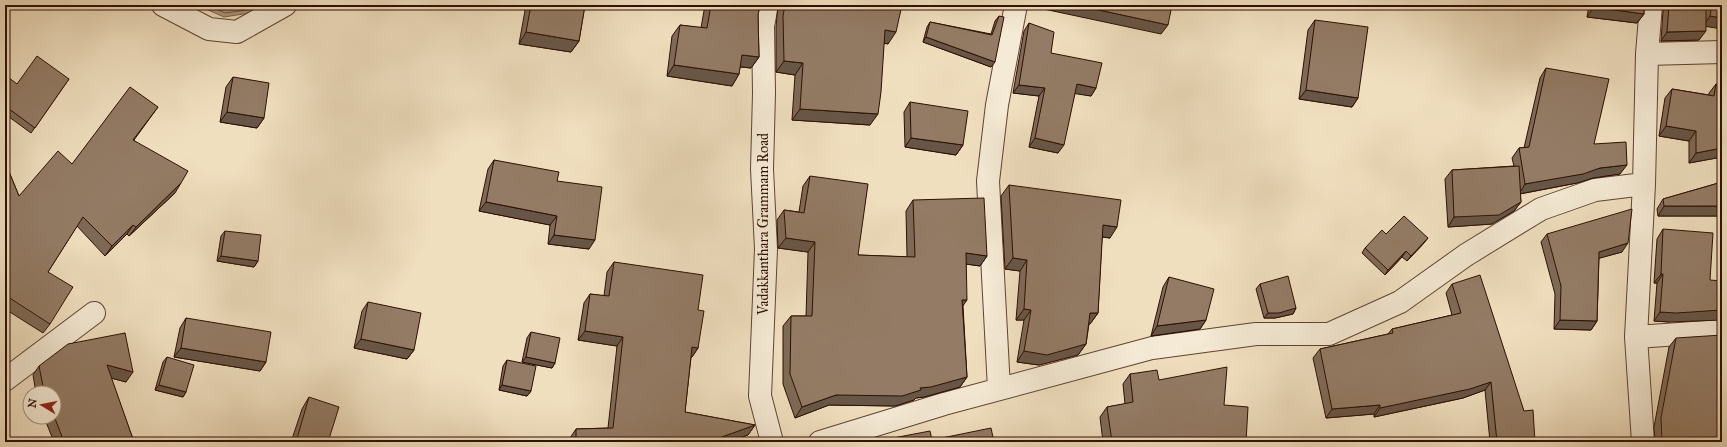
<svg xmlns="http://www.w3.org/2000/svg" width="1727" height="447" font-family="'IM FELL Great Primer',serif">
<rect width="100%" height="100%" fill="#f0dfbf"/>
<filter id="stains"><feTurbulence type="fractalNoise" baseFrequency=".005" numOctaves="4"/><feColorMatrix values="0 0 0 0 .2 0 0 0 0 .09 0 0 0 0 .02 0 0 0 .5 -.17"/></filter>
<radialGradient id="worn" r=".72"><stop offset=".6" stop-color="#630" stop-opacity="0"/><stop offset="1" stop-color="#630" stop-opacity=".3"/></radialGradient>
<!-- water -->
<path fill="#ae987f" stroke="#7b614d" d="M197 5H291L288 7 224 17Z"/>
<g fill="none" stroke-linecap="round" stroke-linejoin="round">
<!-- shore -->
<path stroke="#6e5441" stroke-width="1" d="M207 5 225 13 254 9"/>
<!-- minor casing -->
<g stroke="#5f4332" stroke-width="24">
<path id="minor" d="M163 5 209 29 237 32 285 5
M767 5 763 26 764 93 762 169 766 249 760 396 772 442
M1647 54 1722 52
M1644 184 1647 54 1651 5
M1636 337 1722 331
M5 380 94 313
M999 389 988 181 997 105 1016 5
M820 442 944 404 1152 348 1256 334H1329L1400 302 1466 255 1541 209 1595 190 1644 184 1636 337 1643 442"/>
</g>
<!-- minor -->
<use href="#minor" stroke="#f5ead5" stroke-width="22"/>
</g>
<!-- wall -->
<path fill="#7e6a57" stroke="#2f0f03" d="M526 5H585L579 41 571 52 519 44Z
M705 5H760L758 15 759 57 751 68 740 67 739 74 732 86 667 76 672 36 680 25 701 28Z
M778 5H902L888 44 884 43 870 125 792 120 795 75 776 72V27Z
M1589 5H1644V14L1637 23 1587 17Z
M1667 5H1722L1706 26 1699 40 1661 41 1663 11Z
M999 16 991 67 923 42 927 27 930 22 991 34 995 21Z
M1315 20 1358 98 1352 107 1299 99 1308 30Z
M1029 23 1051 53 1096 88 1091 96 1075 93 1058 153 1029 147 1039 96 1013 93 1024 31Z
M1546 68 1594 144 1620 174 1593 178 1577 183 1520 194 1521 202 1514 211 1492 224 1448 227 1445 179 1452 170 1514 166 1512 158 1519 148H1524L1540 78Z
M233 77 264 118 257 128 220 122 226 87Z
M69 79 31 133 5 114V82L17 84Z
M1716 84 1722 157 1689 163V141L1659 136 1665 98 1672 89 1709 95V93Z
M910 102 963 145 956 155 905 147 904 112Z
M158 107 134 140 175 193 129 236 127 234 105 256 77 226 48 272 50 324 43 333 5 309V162L19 196 72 164Z
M494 160 557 181 589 249 548 244 550 225 479 211 488 169Z
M810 176 858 255 907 257 906 211 913 200 987 256 980 266 966 264 963 306 967 377 960 387 924 397 916 398 914 400 895 406 829 405 795 418 783 384V326L791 316H806L808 252 778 248 777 221V220L784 210 799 212 803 186Z
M1722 182V216H1658L1657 209 1663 199Z
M1009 185 1110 238 1102 237 1098 313 1090 324H1089L1086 344 1078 355 1039 365 1017 362 1024 320H1016L1020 271 1005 269 1001 196Z
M1663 229 1710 280 1670 322 1654 321 1657 283H1654L1657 239Z
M225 231 258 261 254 267 217 261 221 236Z
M1386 234 1424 243 1407 261 1402 257 1385 275 1362 253 1365 248Z
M1547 234 1622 252 1599 258 1597 321 1591 330 1554 329 1555 294 1541 242Z
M614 262 698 310V348L692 357H691L685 412 755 425 748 435 728 442H570V438L576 429 608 428 617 346 578 340 584 303 590 294 604 296 607 272Z
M1169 277 1206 320 1200 329 1151 336 1163 287Z
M1260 284 1296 308 1293 314 1275 318H1264L1256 289Z
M1452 284 1524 411 1535 442H1490L1485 390 1463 398 1374 417V414L1326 418 1313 358 1320 349 1388 334 1392 329 1452 315 1446 293Z
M368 302 414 350 407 359 354 348 362 311Z
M186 318 266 362 260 371 174 357 180 328Z
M531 332 555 363 552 368 522 362 527 338Z
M125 333 126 382 111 378 134 442H54L44 417H54V393H36L33 375 39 366Z
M1676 338 1722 442H1655L1654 427 1669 347Z
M167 357 186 392 183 397 155 390 163 362Z
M507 360 531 391 527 396 499 390 503 366Z
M1130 374 1159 380 1224 405 1246 442H1103L1100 417 1107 407 1125 404 1123 384Z
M309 397 328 442H291L302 409Z"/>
<!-- shaded-wall -->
<path fill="#675647" stroke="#2f0f03" d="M626 5H646L644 7Z
M1041 5H1076L1168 25 1161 34 1039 8Z
M1594 7 1644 14 1637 23 1587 17Z
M1710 16 1722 18V29L1703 26Z
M885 30 896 32 888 44 877 41Z
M1706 31 1699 40 1661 41 1667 32Z
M526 32 579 41 571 52 519 44Z
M926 37 995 62 991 67 923 42Z
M742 55 759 57 751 68 734 66Z
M784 61 803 63 795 75 776 72Z
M674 65 739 74 732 86 667 76Z
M1077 84 1096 88 1091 96 1071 93Z
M1019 85 1045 88 1039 96 1013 93Z
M1306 90 1358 98 1352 107 1299 99Z
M800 109 878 114 870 125 792 120Z
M227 112 264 118 257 128 220 122Z
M1666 126 1696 131 1689 141 1659 136Z
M911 138 963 145 956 155 905 147Z
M1035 138 1064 145 1058 153 1029 147Z
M1722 148V157L1689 163 1696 153Z
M1627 165 1620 174 1593 178 1577 183 1519 194 1525 184 1600 168Z
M181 183 175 193 129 236 136 227Z
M486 202 557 216 550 225 479 211Z
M1521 202 1514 211 1492 224 1448 227 1454 217Z
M1664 206H1722V216H1658Z
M133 225 127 234 105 256 112 246Z
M1103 225 1117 227 1110 238 1096 236Z
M554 235 595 240 589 249 548 244Z
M786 238 815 242 808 252 778 248Z
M1428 238 1424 243 1407 261 1411 256Z
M1628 243 1622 252 1593 260 1599 252Z
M1406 251 1402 257 1385 275 1388 270Z
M966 253 987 256 980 266 959 263Z
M221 256 258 261 254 267 217 261Z
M1013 258 1027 260 1020 271 1005 269Z
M1661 274H1663L1657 283H1654Z
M962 300H967L960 310Z
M1296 308 1293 314 1275 318H1264L1268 313Z
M1024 309 1031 310 1024 320H1016Z
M1722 310V320L1670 322 1654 321 1660 312Z
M1090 313H1098L1090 324H1083Z
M1206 320 1200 329 1151 336 1157 326Z
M1560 320 1597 321 1591 330 1554 329Z
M585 331 623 337 617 346 578 340Z
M361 339 414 350 407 359 354 348Z
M1086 344 1078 355 1039 365 1017 362 1024 351Z
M692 347 698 348 692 357H686Z
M181 348 266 362 260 371 174 357Z
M526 357 555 363 552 368 522 362Z
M107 365 133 372 126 382 100 375Z
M967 377 960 387 924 397 916 398 914 400 895 406 829 405 795 418 802 407 836 395 920 388Z
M1491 382 1485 390 1463 398 1374 417 1380 408Z
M159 385 186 392 183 397 155 390Z
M502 385 531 391 527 396 499 390Z
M1380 405 1374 414 1326 418 1332 409Z
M755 425 748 435 728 442H708Z"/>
<!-- building -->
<path fill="#937b65" stroke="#2f0f03" d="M531 5H585L579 41 526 32Z
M711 5H760L758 15 759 57 742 55 739 74 674 65 680 25 707 28Z
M785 5H902L896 32 885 30 881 92 878 114 800 109 803 63 784 61 783 16Z
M1076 5H1172L1168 25Z
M1594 5H1644V14L1594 7Z
M1669 5H1706V31L1667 32Z
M1712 5H1722V18L1710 16Z
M999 16 1004 17 995 62 926 37 930 22 992 35Z
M1315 20 1368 27 1358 98 1306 90Z
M1029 23 1054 32 1051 53 1102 63 1096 88 1077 84 1064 145 1035 138 1045 88 1019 85Z
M37 56 69 79 35 128 5 106V82L8 77 17 84Z
M1546 68 1609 79 1594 144 1626 142 1627 165 1600 168 1583 174 1525 184 1519 148 1529 147Z
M233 77 269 83 264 118 227 112Z
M1716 84 1722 85V148L1696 153V131L1666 126 1672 89 1714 96Z
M130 87 158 107 133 140 188 171 181 183 136 227 133 225 112 246 83 217 48 272 73 287 50 324 5 295V162L19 196 58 151 72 164Z
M910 102 968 111 963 145 911 138Z
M494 160 559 172 557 181 602 187 595 240 554 235 557 216 486 202Z
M1519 166 1521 202 1499 215 1454 217 1452 170Z
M810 176 868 184 858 255 915 257 913 200 984 198 987 256 966 253 967 300H962L967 377 931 387 920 388 921 390 902 396 836 395 802 407 790 374 791 316H812L815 242 786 238 784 211V210L804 213Z
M1722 182V206H1664L1663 199Z
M1009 185 1121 200 1117 227 1103 225 1098 313H1090L1086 344 1047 355 1024 351 1031 310 1024 309 1027 260 1013 258Z
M1632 209 1628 243 1599 252 1597 321 1560 320 1561 286 1547 234Z
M1404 216 1428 238 1411 256 1406 251 1388 270 1365 248 1382 230 1386 234Z
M1663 229 1713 233 1710 280 1722 281V310L1676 313 1660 312 1663 274H1661Z
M225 231 261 235 258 261 221 256Z
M614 262 703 275 698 310 704 311 698 348 692 347 685 412 755 425 708 442H576V429L613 428 623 337 585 331 590 294 609 296Z
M1480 275 1524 411 1533 410 1535 442H1497L1491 382 1470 389 1380 408V405L1332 409 1320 349 1393 333 1392 329 1461 313 1452 284Z
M1288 276 1296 308 1279 313H1268L1260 284Z
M1169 277 1214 289 1206 320 1157 326Z
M368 302 421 313 414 350 361 339Z
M186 318 271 332 266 362 181 348Z
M531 332 560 338 555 363 526 357Z
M125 333 133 372 107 365 134 442H64L54 416V393H46L43 386 39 366 68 344Z
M1722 335V442H1662L1661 418 1676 338Z
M167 357 194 365 186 392 159 385Z
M507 360 536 366 531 391 502 385Z
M1227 367 1224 405 1248 407 1246 442H1112L1107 407 1133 402 1130 374 1157 370 1159 380Z
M309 397 339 407 328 442H296Z
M991 428 994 442H872L930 431 932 440Z"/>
<g text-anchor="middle" stroke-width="4" stroke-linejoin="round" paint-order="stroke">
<!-- street labels -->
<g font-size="14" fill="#2f0f03" stroke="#f5ead5">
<text transform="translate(763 224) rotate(-90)" y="5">Vadakkanthara Grammam Road</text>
</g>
</g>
<!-- margin -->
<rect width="1727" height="447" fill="none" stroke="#f0dfbf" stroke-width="20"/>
<rect x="6" y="6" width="1715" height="435" fill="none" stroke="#2f0f03" stroke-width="2"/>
<rect x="10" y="10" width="1707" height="427" fill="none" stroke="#2f0f03"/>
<!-- north arrow -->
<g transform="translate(42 405) rotate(280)"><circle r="19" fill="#f5ead5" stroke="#a69281"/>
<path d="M0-3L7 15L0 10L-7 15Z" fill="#8f2418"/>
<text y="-6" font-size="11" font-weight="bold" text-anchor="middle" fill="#2f0f03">N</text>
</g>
<rect width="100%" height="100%" filter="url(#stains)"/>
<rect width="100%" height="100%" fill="url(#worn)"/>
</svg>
